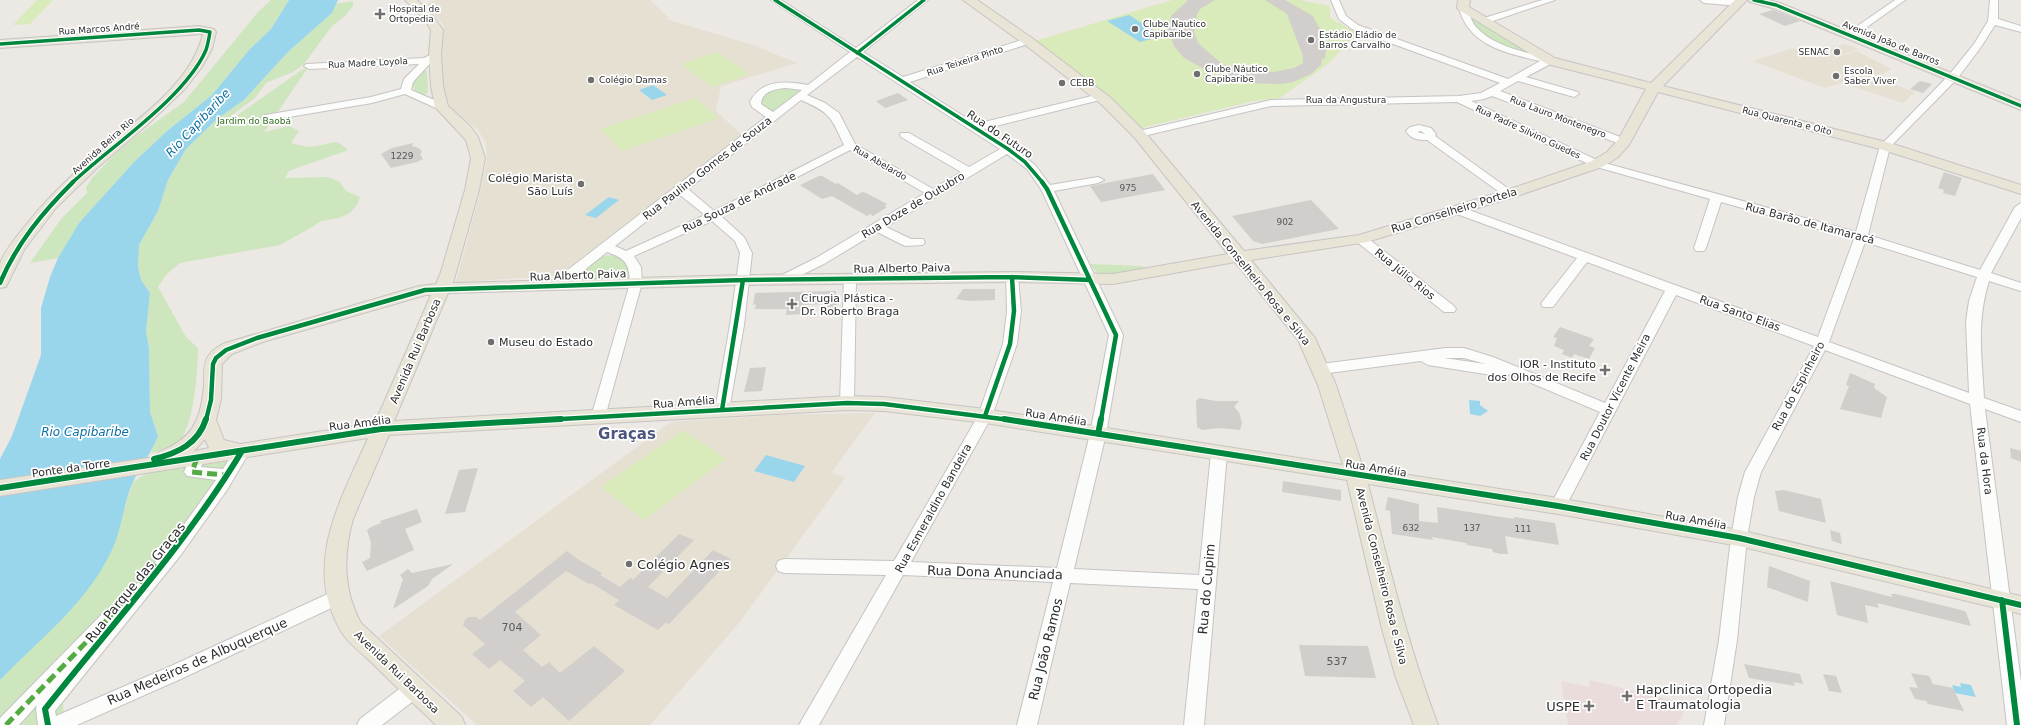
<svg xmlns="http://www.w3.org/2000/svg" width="2021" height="725" font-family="'DejaVu Sans',sans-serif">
<rect width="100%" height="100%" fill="#ece8e4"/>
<!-- education -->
<path fill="#e6e0d3" d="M436 0H650L669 18 666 19 753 45 797 63 721 86 716 111 742 135 557 276 456 282 482 185 487 158 486 143 478 130 450 107 444 93 441 52 444 26 426 5 430 2Z
M1844 44 1859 49 1824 61 1857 51 1891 69 1876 78 1915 92 1903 103 1842 83 1825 88 1753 61 1793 48 1809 55 1801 51 1808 48 1819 53Z
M875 413 832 472 845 478 739 623 650 725H477L379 636 671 422 780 415Z"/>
<!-- medical -->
<path fill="#e9dcdb" d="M1589 680 1688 704 1677 725H1568L1561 681 1590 687Z"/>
<!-- green -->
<path fill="#cee6be" d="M271 0H289L271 29 249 50 212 95 167 131 134 162 79 223 58 258 30 263 61 219 87 193 86 188 92 178 114 155 138 135 184 102 258 12Z
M353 1V6L346 15 332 26 304 64 293 72 266 83 255 98 232 115 222 126 300 71 309 66 264 132 289 126 299 131 291 143C300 145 307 148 316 146 333 144 334 137 348 150L289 171 285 178 328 177 340 182 346 191 360 197 357 205 350 213 339 218 321 221 314 226 280 245 180 263 166 275 158 287 186 337 198 348C198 369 194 422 181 439 174 448 161 451 151 453L158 436 150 412 149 348 146 331 150 293 141 280 138 267 139 245 158 211 168 180 186 149 217 119 244 100 288 52 332 13 335 4Z
M1470 17H1472L1540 56C1514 50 1481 44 1470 17Z
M423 71H427L428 92 424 96 418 94 411 85Z
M784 87 803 91 772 112 761 105V97L765 92Z
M614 255 627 259 630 278H574L601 256Z
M1090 264 1142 266 1146 270C1127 274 1101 285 1090 264Z
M239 457 243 459 237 474 192 541 63 703 64 721 61 725H0V680L31 648 123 513 133 482 147 473Z"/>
<!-- pitch -->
<path fill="#d9eabb" d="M37 0H53L30 24 13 25Z
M1172 0H1300L1330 6V18L1357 33 1329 63 1280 98 1254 101 1141 128 1095 85 1035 41Z
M718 52 749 74 712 87 681 64Z
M695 98 719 118 622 151 600 129Z
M683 430 726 459 644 520 601 487Z"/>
<!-- water -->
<path fill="#99d6ec" d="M289 0H338L332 13 288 52 244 100 217 119 186 149 168 180 158 211 139 245 138 267 141 280 150 293 146 331 149 348 150 412 158 436C152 453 140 466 133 482 123 504 122 530 111 552 86 604 40 639 0 680V459L12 436 41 355V308L50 277 58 258 79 223 134 162 167 131 212 95 249 50 271 29Z
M1129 15 1162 36 1140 42 1107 21Z
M653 85 667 95 652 100 639 90Z
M609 197 619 200 596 218 585 215Z
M1469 400 1480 401V405L1488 411 1480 416 1470 414Z
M766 455 805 466 794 482 754 471Z
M1960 683 1971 685 1976 697 1955 693 1952 685 1961 687Z"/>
<!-- building -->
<path fill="#d1cecb" d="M1188 0H1215L1200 9 1197 14 1194 32 1198 43 1222 64 1244 70 1274 72 1294 68 1303 63V56L1287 14 1265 0H1285L1313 16 1323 35 1326 48 1325 59 1322 58 1321 65 1311 74 1293 82 1281 84 1249 83 1208 71 1184 58 1174 46 1168 29 1171 16Z
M1773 10 1800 21 1785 26 1759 14Z
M1920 81 1932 84 1923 93 1910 89Z
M898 93 908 100 885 108 876 101Z
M413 143 412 146 419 148 422 152 420 154 423 159 417 162 391 168 381 154 392 148Z
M1944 172 1962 178 1955 196 1943 193 1944 190 1938 188Z
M1153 174 1165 190 1101 202 1090 186Z
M819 176H822L836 184 838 183 857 195 862 192 866 193 887 204 884 206 887 207 873 216 870 214 867 216 832 196 822 199 800 185Z
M1311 200 1339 229 1262 244 1253 241 1232 216Z
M963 289H995V300L969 301 956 299Z
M836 291V294H838L837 305 835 306V309H826L827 304 803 305 802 314 786 315 787 309H755L756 304 753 305 755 293Z
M1560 327 1594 339 1589 346 1595 348 1589 359 1574 354 1572 358 1562 354 1564 350 1554 346 1557 338 1553 337Z
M766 367 762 391 744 392 750 368Z
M1850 373 1875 384 1874 388 1887 397 1881 418 1840 409 1849 386 1846 385Z
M1199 398 1216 401H1239L1234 407 1239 412 1242 423 1240 430 1219 428 1202 430 1197 427 1196 401Z
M2010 448 2021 451V462L2011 458Z
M478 468 465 512 445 514 459 470Z
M1283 481 1341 490V501L1282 492Z
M1784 490 1821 499 1826 523 1779 511 1775 491Z
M1388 497 1419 504V521L1438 523 1437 507 1514 519V517L1555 523 1559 545 1505 536 1508 554H1500L1493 552 1492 549 1467 545 1466 543 1432 537 1433 540 1392 534 1390 511 1385 510Z
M417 509 422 522 405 529 414 550 367 571 362 562 370 558 371 543 367 530 371 527 381 523 380 521Z
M1830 530 1840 533 1842 544 1832 541Z
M679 534 694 540 648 587 667 598 713 550 731 559 669 624 665 623 658 630 614 605 619 600 591 583 589 584 566 571 515 612 541 635 523 650 542 667 549 662 560 673 594 646 625 671 569 721 543 697 531 707 513 691 525 681 500 660 489 669 472 654 485 644 463 625 465 620 468 617H476L480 620 567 551 579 560 602 573 600 575 620 587 630 578 633 580Z
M453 564 432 579 428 586 393 609 403 579 400 575 408 569 412 573Z
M1769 566 1810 581 1808 602 1767 587Z
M1830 581 1892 597 1891 594H1896L1961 610 1966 612 1971 626 1877 603 1879 608 1865 605 1868 623 1837 615Z
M1299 645 1368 646 1376 678 1305 676Z
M1744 664 1800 674 1803 684 1794 682 1795 686 1749 678Z
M1911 673 1929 676 1933 684 1953 688 1964 711 1928 704 1926 701 1915 699 1909 687 1918 688Z
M1823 674 1836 676 1842 693 1829 691Z"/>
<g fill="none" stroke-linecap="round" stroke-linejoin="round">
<!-- minor casing -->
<g stroke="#c5c4c5" stroke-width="2">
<path id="minor" d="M771 0H781L856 48 918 0H928L863 52 903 77 1025 39H1031V43L910 82 976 124 1100 94 1105 97 1104 99 984 129 1012 147 1035 165 1050 185 1098 177 1104 180 1098 183 1054 191 1123 335 1106 434 1074 569 1199 575 1211 453 1214 449 1219 447 1224 449 1227 453 1204 725H1184L1198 589 1070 583 1037 725H1017L1053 582 903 575 819 725H799L886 575 784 573 778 571 776 566 778 561 784 559 894 561 978 416 1003 344 1007 311 1006 277 1012 273 1018 277 1021 311 1017 344 992 416 911 562 1057 568 1090 434 1109 335 1041 189 1027 169 1007 154 886 227 911 239H923L925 242 923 245 905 246 877 232 824 264 783 284 778 283 777 280 778 277 816 258 925 193 850 150 721 216 744 237 752 253 744 325 729 410 727 414 722 415 717 414 715 410 730 325 740 253 735 241 712 221 634 256 641 267 642 283 605 417 603 421 598 422 593 421 591 417 630 283C629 263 626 259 607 252L562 288H552L551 285 552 282 766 117 752 107 750 102C761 79 786 81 808 85L850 52ZM857 57 1000 149 969 167 909 133H901L900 135 901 137 961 172 933 189 855 144 839 113 825 103 807 95ZM786 88 802 90 773 112 761 104C762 91 775 89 786 88ZM801 100C831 113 831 117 844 145L714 211 688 189ZM680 195 705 215 626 251 615 246Z
M1331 0H1339L1346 16 1358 25 1508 79 1540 61C1506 53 1469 46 1459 8L1460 6H1466C1470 14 1471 22 1477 28 1496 48 1529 53 1554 59L1556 61 1526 77 1578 92 1579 94 1574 97 1518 81 1500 91 1628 140 1629 142 1624 145 1620 144 1492 96 1484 99 1471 101 1601 162 1856 232 1880 146 1949 75 1974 44 1988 21 1990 0H1998V19L2021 26V32L1995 25 1981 47 1957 79 1890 147 1868 235 1980 270 2015 207 2021 203V218L1991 273 2021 283V291L1989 281C1976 323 1982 356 1984 398L2021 411V422L1985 409 2021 682V725H2007L1970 404 1825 350 1761 472 1754 497 1747 538 1737 640 1724 725H1704L1719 640 1731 538 1738 497 1745 472 1814 346 1676 295 1566 506 1564 510 1558 512 1552 510 1550 506 1600 412 1510 374 1504 377 1428 365 1421 361 1321 374 1316 372 1314 369 1316 366 1321 364 1446 348H1464L1493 357 1605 403 1665 291 1587 262 1553 307H1543L1541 304 1543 301 1577 258 1454 213 1452 210 1458 206 1818 337 1854 239 1721 202 1706 248 1704 251H1696L1694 248 1710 199 1593 166 1457 102 1271 106 1139 137 1134 134 1139 131 1271 100 1459 96 1481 93 1500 83 1352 29 1339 19ZM1865 242 1977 277 1969 301 1966 322 1969 393 1829 342ZM1444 358H1464L1486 364Z
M1542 0H1555L1487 23 1484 24 1479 21 1481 19Z
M1700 0H1735L1743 3 1739 6 1704 3Z
M1895 0H1905L1853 37H1847V33Z
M430 55 435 58 413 82 411 90 446 105 447 107 446 109H438L405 94 372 103 265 121 260 118 265 115 371 97 401 89 404 79 419 64 309 69 304 66 306 64 424 58Z
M1419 125 1431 128 1436 134 1435 136 1513 192 1515 194 1513 196H1505L1427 140C1417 140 1411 139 1406 131L1410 127ZM1421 131 1425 134 1417 132Z
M1361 235 1365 236 1454 306 1456 309 1454 312H1444L1357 242 1355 239Z
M850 275 856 279 854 403 852 407 847 408 842 407 840 403 844 279Z
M242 445 247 447 250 451 227 490 180 556 55 711 56 716 171 666 332 592 338 590 344 592 347 597 344 602 183 678 77 725H38L36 709 37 705 19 725H0V718L103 613 109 611 113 612 168 547 216 480 187 476 184 472 192 454 197 452 202 454 205 458 201 467 223 469 237 447Z
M414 681 421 683 423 689 421 695 382 725H357L360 719 407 683Z"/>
</g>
<!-- major casing -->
<g stroke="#c6c5c4" stroke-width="2">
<path id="major" d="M405 0H417L433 16 443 30 441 54 443 86 448 106 470 126 478 137 485 158 479 190 453 283 743 275 1012 272 1113 274 1228 254 1134 137 1101 104 1024 44 963 0H977L1032 38 1111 98 1144 131 1244 251 1359 235 1504 191 1592 161 1607 152 1618 140 1646 89 1547 64 1459 10 1457 8 1458 0H1470L1469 7 1555 58 1651 83 1735 0H1747L1663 86 1890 143 2021 185V194L1880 149 1658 92 1629 145 1617 158 1602 167 1514 197 1367 242 1251 260 1315 338 1336 385 1363 468 1558 498 1739 530 2021 596V614L1739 546 1558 514 1368 484C1389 565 1408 646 1438 725H1414L1396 678 1382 629 1347 480 985 423 884 411 847 410 389 435 353 519C343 555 343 590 361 623L462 717 465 725H436C414 704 392 683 370 661 362 654 351 645 344 636 300 568 340 502 368 438L0 496V480L155 457C159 450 164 450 170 447 181 441 191 433 196 421 201 411 203 397 204 385 204 363 203 354 225 343L419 286 436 284 441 272 465 190 471 158 466 140 435 107 431 86 429 54 431 30 425 20ZM1235 262 1298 340 1318 385 1343 465 985 409 884 397 847 396 394 421 448 293 743 285 1012 282 1113 284ZM426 295H431L375 423 240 444 224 440 216 420 221 399 222 364 232 354 263 342ZM205 439 209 448 194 451Z
M1748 0H1769L1780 3 2021 101V110L1772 8 1750 2Z
M199 26 214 29 216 32 212 49 202 67 185 89 147 125 96 169 56 208 24 250 6 287 0 288C0 281 0 271 0 264 4 251 17 236 25 226 43 203 64 182 87 162 126 127 190 88 203 34L0 48V40Z"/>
</g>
<!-- minor -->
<use href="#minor" fill="#fcfcfb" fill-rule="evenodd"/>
<!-- major -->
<use href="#major" fill="#e8e4d6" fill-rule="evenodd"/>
<!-- quiet -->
<path stroke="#54ab44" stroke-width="5" stroke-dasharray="10 5" stroke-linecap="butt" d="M197 458 192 472 224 475
M6 725 97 631 158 562"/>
<!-- cycleway-far2 casing -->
<g stroke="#fff" stroke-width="5.5">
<path id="cycleway-far2" d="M775 0 1008 149 1025 162 1043 183
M1754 0 1776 5 2021 106
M0 44 199 30 210 32C209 38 208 44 206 50 185 98 111 146 72 183
M857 53 924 0"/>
</g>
<!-- cycleway-far1 casing -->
<g stroke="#fff" stroke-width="7">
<path id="cycleway-far1" d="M1042 182 1047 189 1116 335 1101 420
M0 283C17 243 43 212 73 182
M722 410 743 280
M985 416 1010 344 1014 311 1012 277
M206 420 211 400 213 364 216 358 226 350 257 338 425 290 743 280 1012 277 1090 280
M543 420 847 403 884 404 1010 420"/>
</g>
<!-- cycleway casing -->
<g stroke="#fff" stroke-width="8">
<path id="cycleway" d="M1004 419 1558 506 1739 538 2021 605
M1098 434 1101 419
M154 459C178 453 198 444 206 419
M0 488 381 429 561 419
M2002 600 2017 725
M48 725 45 709C112 624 186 544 242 451"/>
</g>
<!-- cycleway-far2 -->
<use href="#cycleway-far2" stroke="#00873e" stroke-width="3.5"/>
<!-- cycleway-far1 -->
<use href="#cycleway-far1" stroke="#00873e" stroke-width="4.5"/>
<!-- cycleway -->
<use href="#cycleway" stroke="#00873e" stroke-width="6"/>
</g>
<!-- markers -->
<g fill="#706f6e" stroke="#fff" stroke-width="1.5">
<path d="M378 8h4v4h4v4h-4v4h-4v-4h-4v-4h4z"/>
<circle cx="1135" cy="29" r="4"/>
<circle cx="1311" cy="40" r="4"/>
<circle cx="1837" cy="52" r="4"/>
<circle cx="1197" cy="74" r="4"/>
<circle cx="1836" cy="76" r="4"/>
<circle cx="591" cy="80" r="4"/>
<circle cx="1062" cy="83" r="4"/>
<circle cx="581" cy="184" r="4"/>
<path d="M790 298h4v4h4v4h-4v4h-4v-4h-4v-4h4z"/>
<circle cx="491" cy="342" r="4"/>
<path d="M1603 364h4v4h4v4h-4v4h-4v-4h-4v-4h4z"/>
<circle cx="629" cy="564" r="4"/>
<path d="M1625 690h4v4h4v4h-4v4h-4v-4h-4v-4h4z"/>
<path d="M1587 700h4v4h4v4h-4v4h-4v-4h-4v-4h4z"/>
</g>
<g text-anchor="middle" stroke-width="3.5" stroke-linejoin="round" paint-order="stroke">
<!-- far-poi labels -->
<g font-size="9" fill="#2e2e2e" stroke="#fff" text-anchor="start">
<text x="389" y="12">Hospital de<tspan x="389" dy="10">Ortopedia</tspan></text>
<text x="1143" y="27">Clube Nautico<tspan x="1143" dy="10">Capibaribe</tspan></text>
<text x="1319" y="38">Estádio Eládio de<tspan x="1319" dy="10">Barros Carvalho</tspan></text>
<text x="1829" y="55" text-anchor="end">SENAC</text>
<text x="1205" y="72">Clube Náutico<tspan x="1205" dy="10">Capibaribe</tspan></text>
<text x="1844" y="74">Escola<tspan x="1844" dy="10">Saber Viver</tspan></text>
<text x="599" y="83">Colégio Damas</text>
<text x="1070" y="86">CEBB</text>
</g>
<!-- far-street labels -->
<g font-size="9" fill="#2e2e2e" stroke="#fff">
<text transform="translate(99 29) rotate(-4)" y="3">Rua Marcos André</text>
<text transform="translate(1891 43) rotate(22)" y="3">Avenida João de Barros</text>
<text transform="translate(965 61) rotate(-18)" y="3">Rua Teixeira Pinto</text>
<text transform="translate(368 63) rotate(-3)" y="3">Rua Madre Loyola</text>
<text x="1346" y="103">Rua da Angustura</text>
<text transform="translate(1558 117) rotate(21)" y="3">Rua Lauro Montenegro</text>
<text transform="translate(1787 121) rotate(14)" y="3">Rua Quarenta e Oito</text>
<text transform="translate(1528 132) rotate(25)" y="3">Rua Padre Silvino Guedes</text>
<text transform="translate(103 146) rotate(-42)" y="3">Avenida Beira Rio</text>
<text transform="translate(880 163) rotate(30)" y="3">Rua Abelardo</text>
</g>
<!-- far-park labels -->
<g font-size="9" fill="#2c6e1b" stroke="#fff">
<text x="254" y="124">Jardim do Baobá</text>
</g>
<!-- number labels -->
<g font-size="9" fill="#585857">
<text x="402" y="159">1229</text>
<text x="1128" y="191">975</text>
<text x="1285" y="225">902</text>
<text x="1411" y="531">632</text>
<text x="1472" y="531">137</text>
<text x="1523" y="532">111</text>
</g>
<!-- street labels -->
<g font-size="11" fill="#2e2e2e" stroke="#fff">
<text transform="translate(1000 134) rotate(34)" y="4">Rua do Futuro</text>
<text transform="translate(707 168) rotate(-38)" y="4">Rua Paulino Gomes de Souza</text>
<text transform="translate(739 202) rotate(-26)" y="4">Rua Souza de Andrade</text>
<text transform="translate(913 205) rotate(-31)" y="4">Rua Doze de Outubro</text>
<text transform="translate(1454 210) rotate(-17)" y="4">Rua Conselheiro Portela</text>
<text transform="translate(1810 223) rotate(15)" y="4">Rua Barão de Itamaracá</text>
<text transform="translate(902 268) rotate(-1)" y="4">Rua Alberto Paiva</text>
<text transform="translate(1251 273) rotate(51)" y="4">Avenida Conselheiro Rosa e Silva</text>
<text transform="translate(1405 274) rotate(39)" y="4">Rua Júlio Rios</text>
<text transform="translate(578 275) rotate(-2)" y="4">Rua Alberto Paiva</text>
<text transform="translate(1740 313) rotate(20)" y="4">Rua Santo Elias</text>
<text transform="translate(415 351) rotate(-67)" y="4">Avenida Rui Barbosa</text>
<text transform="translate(1798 386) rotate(-62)" y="4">Rua do Espinheiro</text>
<text transform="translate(1615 397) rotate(-63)" y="4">Rua Doutor Vicente Meira</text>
<text transform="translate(684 402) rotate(-4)" y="4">Rua Amélia</text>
<text transform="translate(1056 417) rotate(9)" y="4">Rua Amélia</text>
<text transform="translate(360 423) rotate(-7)" y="4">Rua Amélia</text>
<text transform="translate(1985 461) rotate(83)" y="4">Rua da Hora</text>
<text transform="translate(71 468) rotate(-8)" y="4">Ponte da Torre</text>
<text transform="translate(1376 468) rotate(9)" y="4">Rua Amélia</text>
<text transform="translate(933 508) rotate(-61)" y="4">Rua Esmeraldino Bandeira</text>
<text transform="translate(1696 520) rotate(10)" y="4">Rua Amélia</text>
<text transform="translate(1382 576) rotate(76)" y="4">Avenida Conselheiro Rosa e Silva</text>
<text transform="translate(397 672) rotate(44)" y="4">Avenida Rui Barbosa</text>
</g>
<!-- poi labels -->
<g font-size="11" fill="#2e2e2e" stroke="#fff" text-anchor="end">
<text x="573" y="182">Colégio Marista<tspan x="573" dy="13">São Luís</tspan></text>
<text x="801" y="302" text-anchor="start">Cirugia Plástica -<tspan x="801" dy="13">Dr. Roberto Braga</tspan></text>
<text x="499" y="346" text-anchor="start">Museu do Estado</text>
<text x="1596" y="368">IOR - Instituto<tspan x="1596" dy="13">dos Olhos de Recife</tspan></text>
</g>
<!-- near-number labels -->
<g font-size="11" fill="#585857">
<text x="512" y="631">704</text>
<text x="1337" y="665">537</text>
</g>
<!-- water labels -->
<g font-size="12" font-style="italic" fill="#0d6fa3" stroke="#fff">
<text transform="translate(198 123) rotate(-47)" y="4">Rio Capibaribe</text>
<text x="85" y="436">Rio Capibaribe</text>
</g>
<!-- near-poi labels -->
<g font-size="13" fill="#2e2e2e" stroke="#fff" text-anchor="start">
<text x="637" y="569">Colégio Agnes</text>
<text x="1636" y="694">Hapclinica Ortopedia<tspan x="1636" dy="15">E Traumatologia</tspan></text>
<text x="1580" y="711" text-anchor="end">USPE</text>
</g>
<!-- near-street labels -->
<g font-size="13" fill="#2e2e2e" stroke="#fff">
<text transform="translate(995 572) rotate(2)" y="5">Rua Dona Anunciada</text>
<text transform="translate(135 582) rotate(-51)" y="5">Rua Parque das Graças</text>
<text transform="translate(1206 589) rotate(-85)" y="5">Rua do Cupim</text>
<text transform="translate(1045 649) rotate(-76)" y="5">Rua João Ramos</text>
<text transform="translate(197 661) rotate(-24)" y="5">Rua Medeiros de Albuquerque</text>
</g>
<!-- district labels -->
<g font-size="15" font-weight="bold" fill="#4d5680" stroke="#fff">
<text x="627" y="439">Graças</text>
</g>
</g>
</svg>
